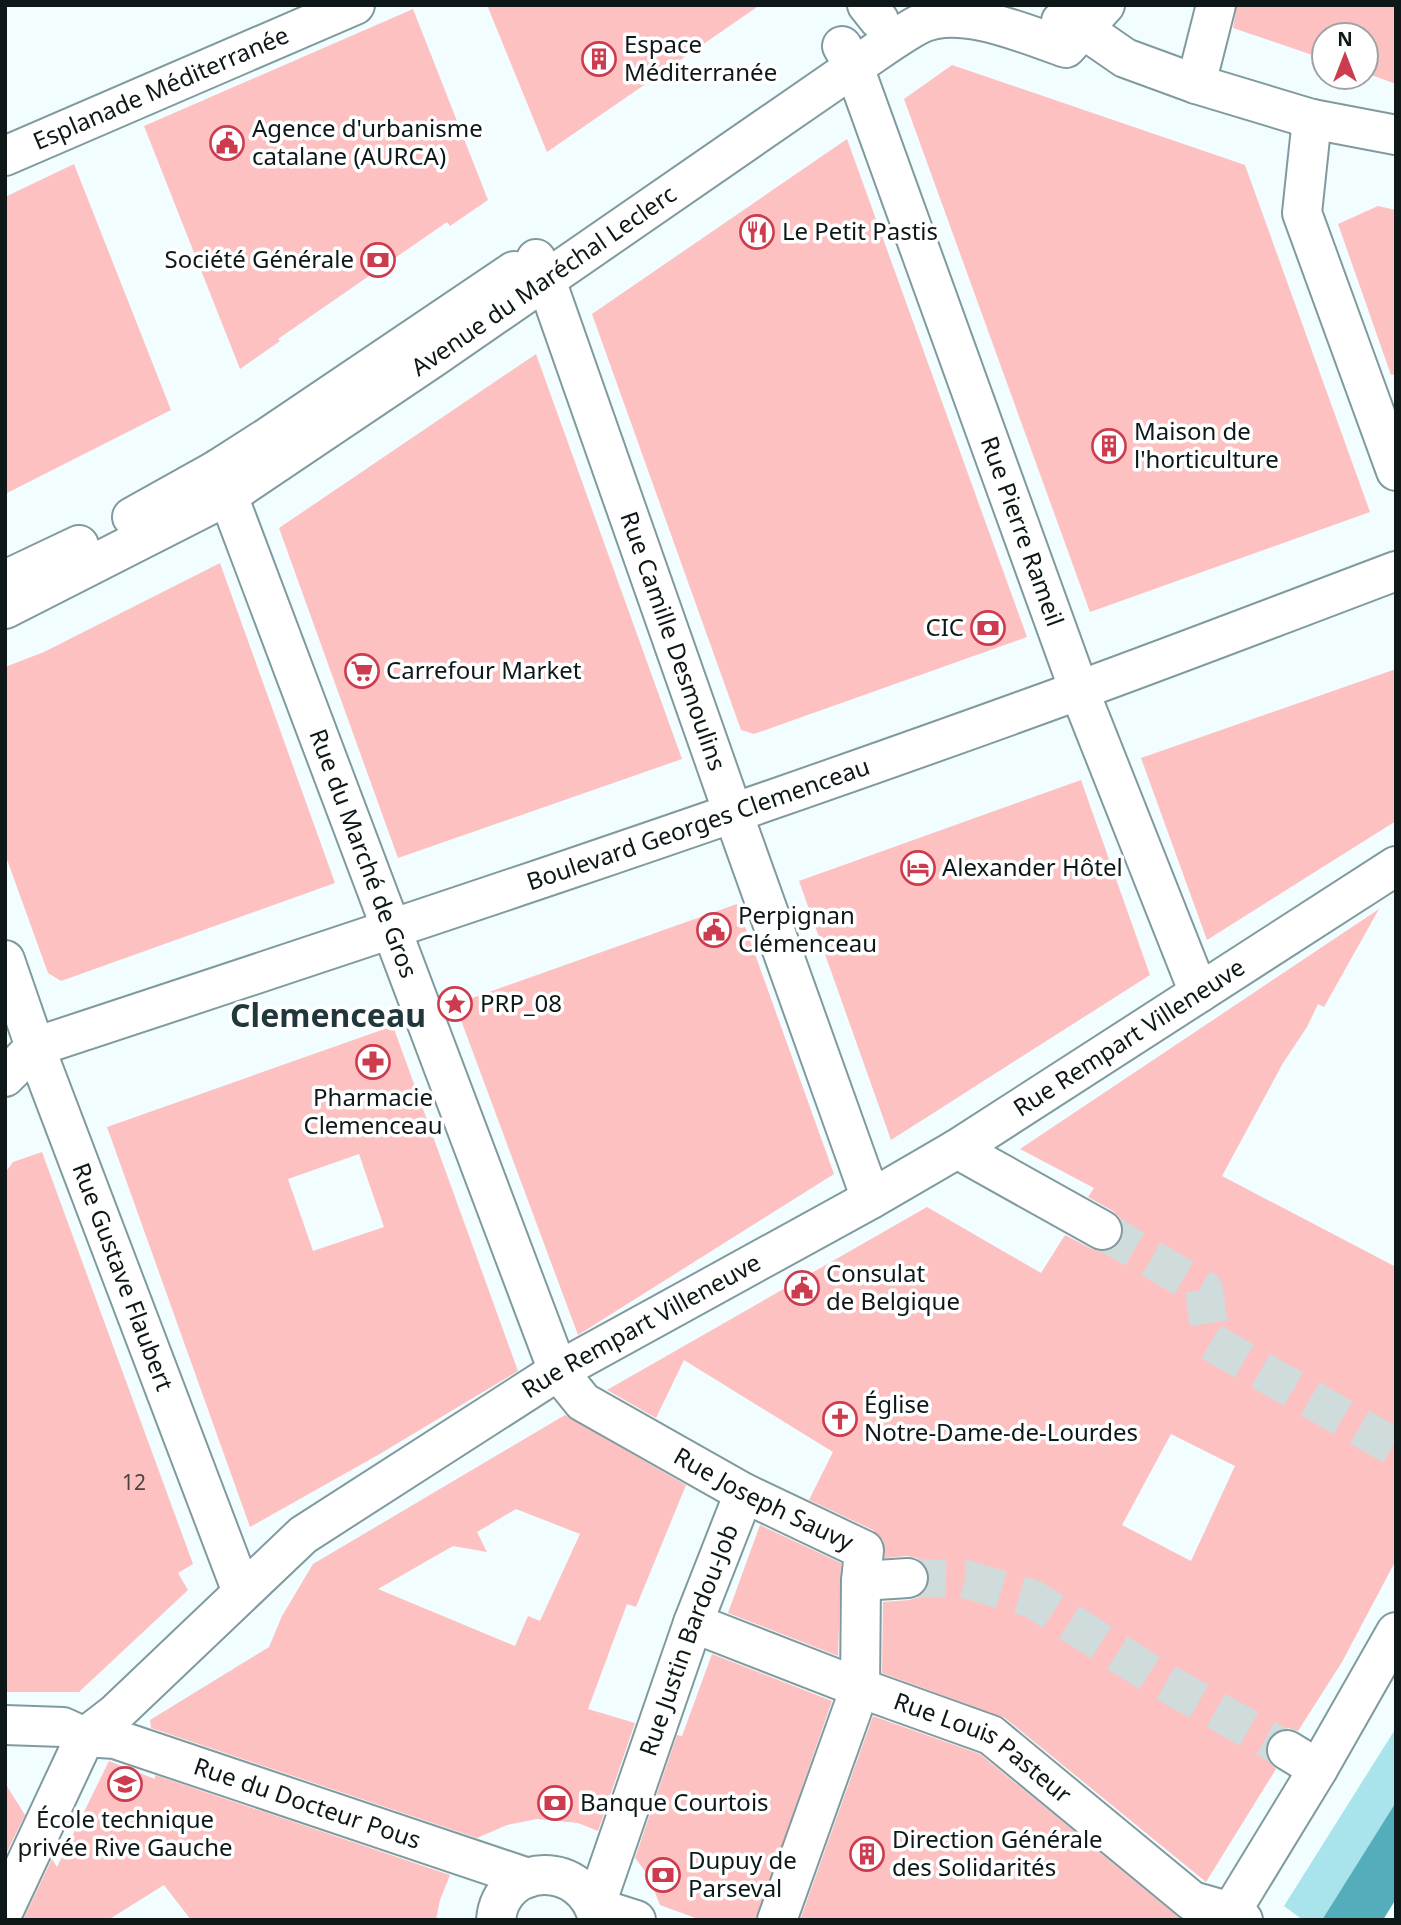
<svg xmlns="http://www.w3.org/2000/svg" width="1401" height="1925" font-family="'Noto Sans',sans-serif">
<rect width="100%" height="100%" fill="#f2fdff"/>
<!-- green -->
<path fill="#a9e3ec" d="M1396 1728V1802L1322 1920H1303L1284 1906Z"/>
<!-- water -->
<path fill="#53adba" d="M1396 1802V1899L1383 1920H1322Z"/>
<!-- building -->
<path fill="#fec1c2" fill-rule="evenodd" d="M487 5H760L547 152Z
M1237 5H1396V84L1366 73V35H1324V59L1233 28Z
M413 9 488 200 450 226 447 222 278 339 280 341 240 369 144 126Z
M952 65 1245 165 1370 512 1090 612 904 99Z
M847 139 1027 637 754 734 741 730 592 314Z
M74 164 171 410 5 494V197Z
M1378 206 1396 210V374L1391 375 1338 224Z
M536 354 682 759 398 858 279 528Z
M220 563 335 883 61 981 48 973 5 854V667L44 652Z
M1396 669V821L1207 940 1141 758Z
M1081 780 1150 975 891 1140 799 881Z
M737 904 834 1174 578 1335 455 1004Z
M1379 909 1324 1007 1318 1004 1307 1027 1283 1063 1222 1176 1396 1267V1560L1342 1662 1298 1731 1288 1728 1277 1731 1268 1739 1265 1749 1268 1760 1276 1769 1206 1882 1005 1718 882 1673 883 1602 909 1600 920 1597 928 1587 930 1576 926 1565 917 1558 907 1556 885 1558 883 1540 873 1530 809 1500 833 1452 684 1360 656 1418 607 1390 927 1207 1041 1273 1065 1235 1092 1249 1103 1252 1114 1248 1121 1241 1124 1230 1121 1219 1113 1211 1088 1197 1094 1188 1020 1149ZM1171 1434 1235 1466 1191 1561 1122 1525Z
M393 1026 518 1371 378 1455 250 1527 107 1127ZM359 1154 384 1227 313 1251 288 1179Z
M42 1152 193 1564 178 1573 188 1590 79 1692H5V1173L13 1162Z
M565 1415 686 1485 636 1607 627 1604 588 1709 635 1723 598 1831 578 1823 537 1819 507 1825 477 1838 151 1728 150 1720 269 1647 282 1616 313 1564ZM516 1509 580 1534 540 1621 528 1616 515 1646 378 1589 453 1546 487 1552 477 1532Z
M760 1525 841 1563 838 1656 728 1613Z
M712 1654 832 1701 756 1920H701L660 1905 648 1875 635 1858 677 1735 682 1736Z
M873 1716 980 1754 1182 1920H800Z
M109 1761 155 1779V1775L450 1875 440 1900 436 1920H191L164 1885 108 1920H23L52 1859 57 1867Z
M5 1783 25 1815 5 1856Z"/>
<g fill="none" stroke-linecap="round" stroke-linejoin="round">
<!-- minor-tunnel -->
<path stroke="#d0dbdc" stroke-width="38" stroke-dasharray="38 19" stroke-linecap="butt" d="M1102 1230 1204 1290 1211 1342 1396 1448
M908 1578 965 1579 1033 1599 1159 1679 1287 1750"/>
<!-- minor casing -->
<g stroke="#809a9e" stroke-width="42">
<g id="minor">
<path d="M867 5 879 20"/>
<path d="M1061 21 1083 29 1125 58 1196 84 1312 119 1396 135"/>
<path id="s1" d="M842 46 854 67 1079 690 1199 993"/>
<path d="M1196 84 1216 5"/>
<path d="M1312 119 1302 213 1396 471"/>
<path id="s2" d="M5 156 355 5"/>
<path id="s3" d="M536 259 546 280 733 813 871 1199"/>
<path id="s4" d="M218 469 558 1371 583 1402 744 1493 864 1550 861 1581 860 1688 777 1920"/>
<path d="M132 517 218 469 268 437 514 271"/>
<path d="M5 580 79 545"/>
<path id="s5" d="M5 609 229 495 434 357 854 67C875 53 896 37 918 25 959 4 1025 34 1066 48L1105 5"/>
<path id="s6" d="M5 960 35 1047 242 1592"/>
<path d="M957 1149 1102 1230"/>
<path d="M861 1581 908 1578"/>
<path id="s7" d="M693 1623 860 1688 991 1735 1192 1901 1231 1912 1243 1920"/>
<path id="s8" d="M5 1725 63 1727 85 1737 115 1739 528 1878"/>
<path d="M1287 1750 1318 1769"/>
<path id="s9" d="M5 1908 85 1737 116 1713 303 1535 558 1371 871 1199 957 1149 1396 866"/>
<path d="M496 1920C501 1861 585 1859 598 1920"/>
<path id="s10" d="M636 1920 595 1907 693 1623 744 1493"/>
<path d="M1226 1920 1318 1769 1396 1632"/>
</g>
</g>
<!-- major casing -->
<g stroke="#809a9e" stroke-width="42">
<g id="major">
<path id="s11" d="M5 1077 35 1047C384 932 732 817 1077 691 1184 652 1290 611 1396 571"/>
</g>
</g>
<!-- minor -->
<use href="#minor" stroke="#fff" stroke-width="38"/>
<!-- major -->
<use href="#major" stroke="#fff" stroke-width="38"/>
</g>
<!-- icons -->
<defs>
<g id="building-ring" transform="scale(1.75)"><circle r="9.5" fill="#fff" stroke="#cc3c4e" stroke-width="1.5"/><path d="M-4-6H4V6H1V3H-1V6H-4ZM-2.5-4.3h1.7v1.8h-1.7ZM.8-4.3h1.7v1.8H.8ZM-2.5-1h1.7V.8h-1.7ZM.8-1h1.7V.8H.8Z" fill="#cc3c4e"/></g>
<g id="civic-ring" transform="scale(1.75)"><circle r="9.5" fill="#fff" stroke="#cc3c4e" stroke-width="1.5"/><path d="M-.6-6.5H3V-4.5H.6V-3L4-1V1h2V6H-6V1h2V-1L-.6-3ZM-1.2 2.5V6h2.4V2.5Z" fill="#cc3c4e"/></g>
<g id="restaurant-ring" transform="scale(1.75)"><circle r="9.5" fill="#fff" stroke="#cc3c4e" stroke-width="1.5"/><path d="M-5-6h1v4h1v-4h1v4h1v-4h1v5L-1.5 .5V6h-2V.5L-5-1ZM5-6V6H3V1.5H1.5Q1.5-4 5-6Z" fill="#cc3c4e"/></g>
<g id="bank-ring" transform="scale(1.75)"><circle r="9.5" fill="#fff" stroke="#cc3c4e" stroke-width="1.5"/><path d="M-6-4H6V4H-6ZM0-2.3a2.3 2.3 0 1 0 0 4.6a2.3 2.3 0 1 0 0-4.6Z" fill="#cc3c4e"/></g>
<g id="supermarket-ring" transform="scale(1.75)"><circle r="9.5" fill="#fff" stroke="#cc3c4e" stroke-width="1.5"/><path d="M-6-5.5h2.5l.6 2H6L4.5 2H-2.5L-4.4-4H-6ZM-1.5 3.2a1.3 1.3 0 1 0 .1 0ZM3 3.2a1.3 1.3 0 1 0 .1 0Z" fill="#cc3c4e"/></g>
<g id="hotel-ring" transform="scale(1.75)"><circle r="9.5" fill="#fff" stroke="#cc3c4e" stroke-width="1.5"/><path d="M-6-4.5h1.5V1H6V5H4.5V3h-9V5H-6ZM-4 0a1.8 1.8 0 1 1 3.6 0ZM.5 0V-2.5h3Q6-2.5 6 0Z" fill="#cc3c4e"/></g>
<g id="sight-ring" transform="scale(1.75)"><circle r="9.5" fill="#fff" stroke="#cc3c4e" stroke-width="1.5"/><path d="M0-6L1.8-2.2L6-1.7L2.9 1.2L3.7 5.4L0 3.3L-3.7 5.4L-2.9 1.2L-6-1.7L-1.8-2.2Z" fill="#cc3c4e"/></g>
<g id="pharmacy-ring" transform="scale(1.75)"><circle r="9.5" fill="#fff" stroke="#cc3c4e" stroke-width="1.5"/><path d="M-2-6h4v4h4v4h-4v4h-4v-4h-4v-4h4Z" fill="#cc3c4e"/></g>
<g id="church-ring" transform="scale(1.75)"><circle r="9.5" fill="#fff" stroke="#cc3c4e" stroke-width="1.5"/><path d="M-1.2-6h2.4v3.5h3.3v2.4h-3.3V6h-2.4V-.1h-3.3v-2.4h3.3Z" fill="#cc3c4e"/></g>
<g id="school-ring" transform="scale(1.75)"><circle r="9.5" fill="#fff" stroke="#cc3c4e" stroke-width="1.5"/><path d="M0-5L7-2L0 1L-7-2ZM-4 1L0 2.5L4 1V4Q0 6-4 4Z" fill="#cc3c4e"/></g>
</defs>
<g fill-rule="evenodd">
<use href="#building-ring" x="599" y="59"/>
<use href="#civic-ring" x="227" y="143"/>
<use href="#restaurant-ring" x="757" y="232"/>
<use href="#bank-ring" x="378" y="260"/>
<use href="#building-ring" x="1109" y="446"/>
<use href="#bank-ring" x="988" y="628"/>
<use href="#supermarket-ring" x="362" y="671"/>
<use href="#hotel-ring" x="918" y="868"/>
<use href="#civic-ring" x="714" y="930"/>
<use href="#sight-ring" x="455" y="1004"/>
<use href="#pharmacy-ring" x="373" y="1062"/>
<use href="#civic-ring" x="802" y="1288"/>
<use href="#church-ring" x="840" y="1419"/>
<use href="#school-ring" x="125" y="1784"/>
<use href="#bank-ring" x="555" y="1803"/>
<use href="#building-ring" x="867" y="1854"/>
<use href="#bank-ring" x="663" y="1875"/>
</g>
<g text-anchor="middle" stroke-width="7" stroke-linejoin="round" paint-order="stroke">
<!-- number labels -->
<g font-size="21" fill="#4a4243">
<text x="134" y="1490">12</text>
</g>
<!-- poi labels -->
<g font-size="24" fill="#0e1819" stroke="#fff" text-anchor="start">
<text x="624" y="53">Espace<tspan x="624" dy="28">Méditerranée</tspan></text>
<text x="252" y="137">Agence d'urbanisme<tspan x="252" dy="28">catalane (AURCA)</tspan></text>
<text x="782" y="240">Le Petit Pastis</text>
<text x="354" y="268" text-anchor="end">Société Générale</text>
<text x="1134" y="440">Maison de<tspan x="1134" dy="28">l'horticulture</tspan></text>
<text x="964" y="636" text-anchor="end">CIC</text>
<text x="386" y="679">Carrefour Market</text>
<text x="942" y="876">Alexander Hôtel</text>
<text x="738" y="924">Perpignan<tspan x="738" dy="28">Clémenceau</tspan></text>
<text x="480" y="1012">PRP_08</text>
<text x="373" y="1106" text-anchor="middle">Pharmacie<tspan x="373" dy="28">Clemenceau</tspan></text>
<text x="826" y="1282">Consulat<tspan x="826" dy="28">de Belgique</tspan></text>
<text x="864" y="1413">Église<tspan x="864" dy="28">Notre-Dame-de-Lourdes</tspan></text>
<text x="580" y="1811">Banque Courtois</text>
<text x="125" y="1828" text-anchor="middle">École technique<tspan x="125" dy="28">privée Rive Gauche</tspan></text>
<text x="892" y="1848">Direction Générale<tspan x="892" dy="28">des Solidarités</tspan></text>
<text x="688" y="1869">Dupuy de<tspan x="688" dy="28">Parseval</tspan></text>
</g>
<!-- street labels -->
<g font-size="24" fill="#0e1819" stroke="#fff">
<text dy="8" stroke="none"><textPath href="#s2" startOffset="170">Esplanade Méditerranée</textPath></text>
<text dy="8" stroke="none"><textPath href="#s5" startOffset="632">Avenue du Maréchal Leclerc</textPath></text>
<text dy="8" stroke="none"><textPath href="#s1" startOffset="518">Rue Pierre Rameil</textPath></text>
<text dy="8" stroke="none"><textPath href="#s3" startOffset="406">Rue Camille Desmoulins</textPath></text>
<text dy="8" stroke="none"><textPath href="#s11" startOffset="742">Boulevard Georges Clemenceau</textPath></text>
<text dy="8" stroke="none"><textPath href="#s4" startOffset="411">Rue du Marché de Gros</textPath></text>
<text dy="8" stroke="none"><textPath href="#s9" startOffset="1451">Rue Rempart Villeneuve</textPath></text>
<text dy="8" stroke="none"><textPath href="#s6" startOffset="338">Rue Gustave Flaubert</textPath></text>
<text dy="8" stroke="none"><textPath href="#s9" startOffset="884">Rue Rempart Villeneuve</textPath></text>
<text dy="8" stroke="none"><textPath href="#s4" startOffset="1209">Rue Joseph Sauvy</textPath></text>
<text dy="8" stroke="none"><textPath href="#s10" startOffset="326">Rue Justin Bardou-Job</textPath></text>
<text dy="8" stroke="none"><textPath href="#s7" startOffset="317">Rue Louis Pasteur</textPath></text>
<text dy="8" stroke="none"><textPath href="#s8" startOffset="315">Rue du Docteur Pous</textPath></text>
</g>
<!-- district labels -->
<g font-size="32" font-weight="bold" fill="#20383b" stroke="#fff">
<text x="328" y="1027">Clemenceau</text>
</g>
</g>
<!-- border -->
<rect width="1401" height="1925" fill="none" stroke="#0e1819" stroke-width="14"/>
<!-- north arrow -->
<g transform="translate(1345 56)"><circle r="33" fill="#ffffff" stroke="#9fa3a3" stroke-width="2"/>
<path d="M0-5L12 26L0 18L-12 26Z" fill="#cc3c4e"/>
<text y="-10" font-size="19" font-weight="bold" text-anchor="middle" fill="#0e1819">N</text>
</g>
</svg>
